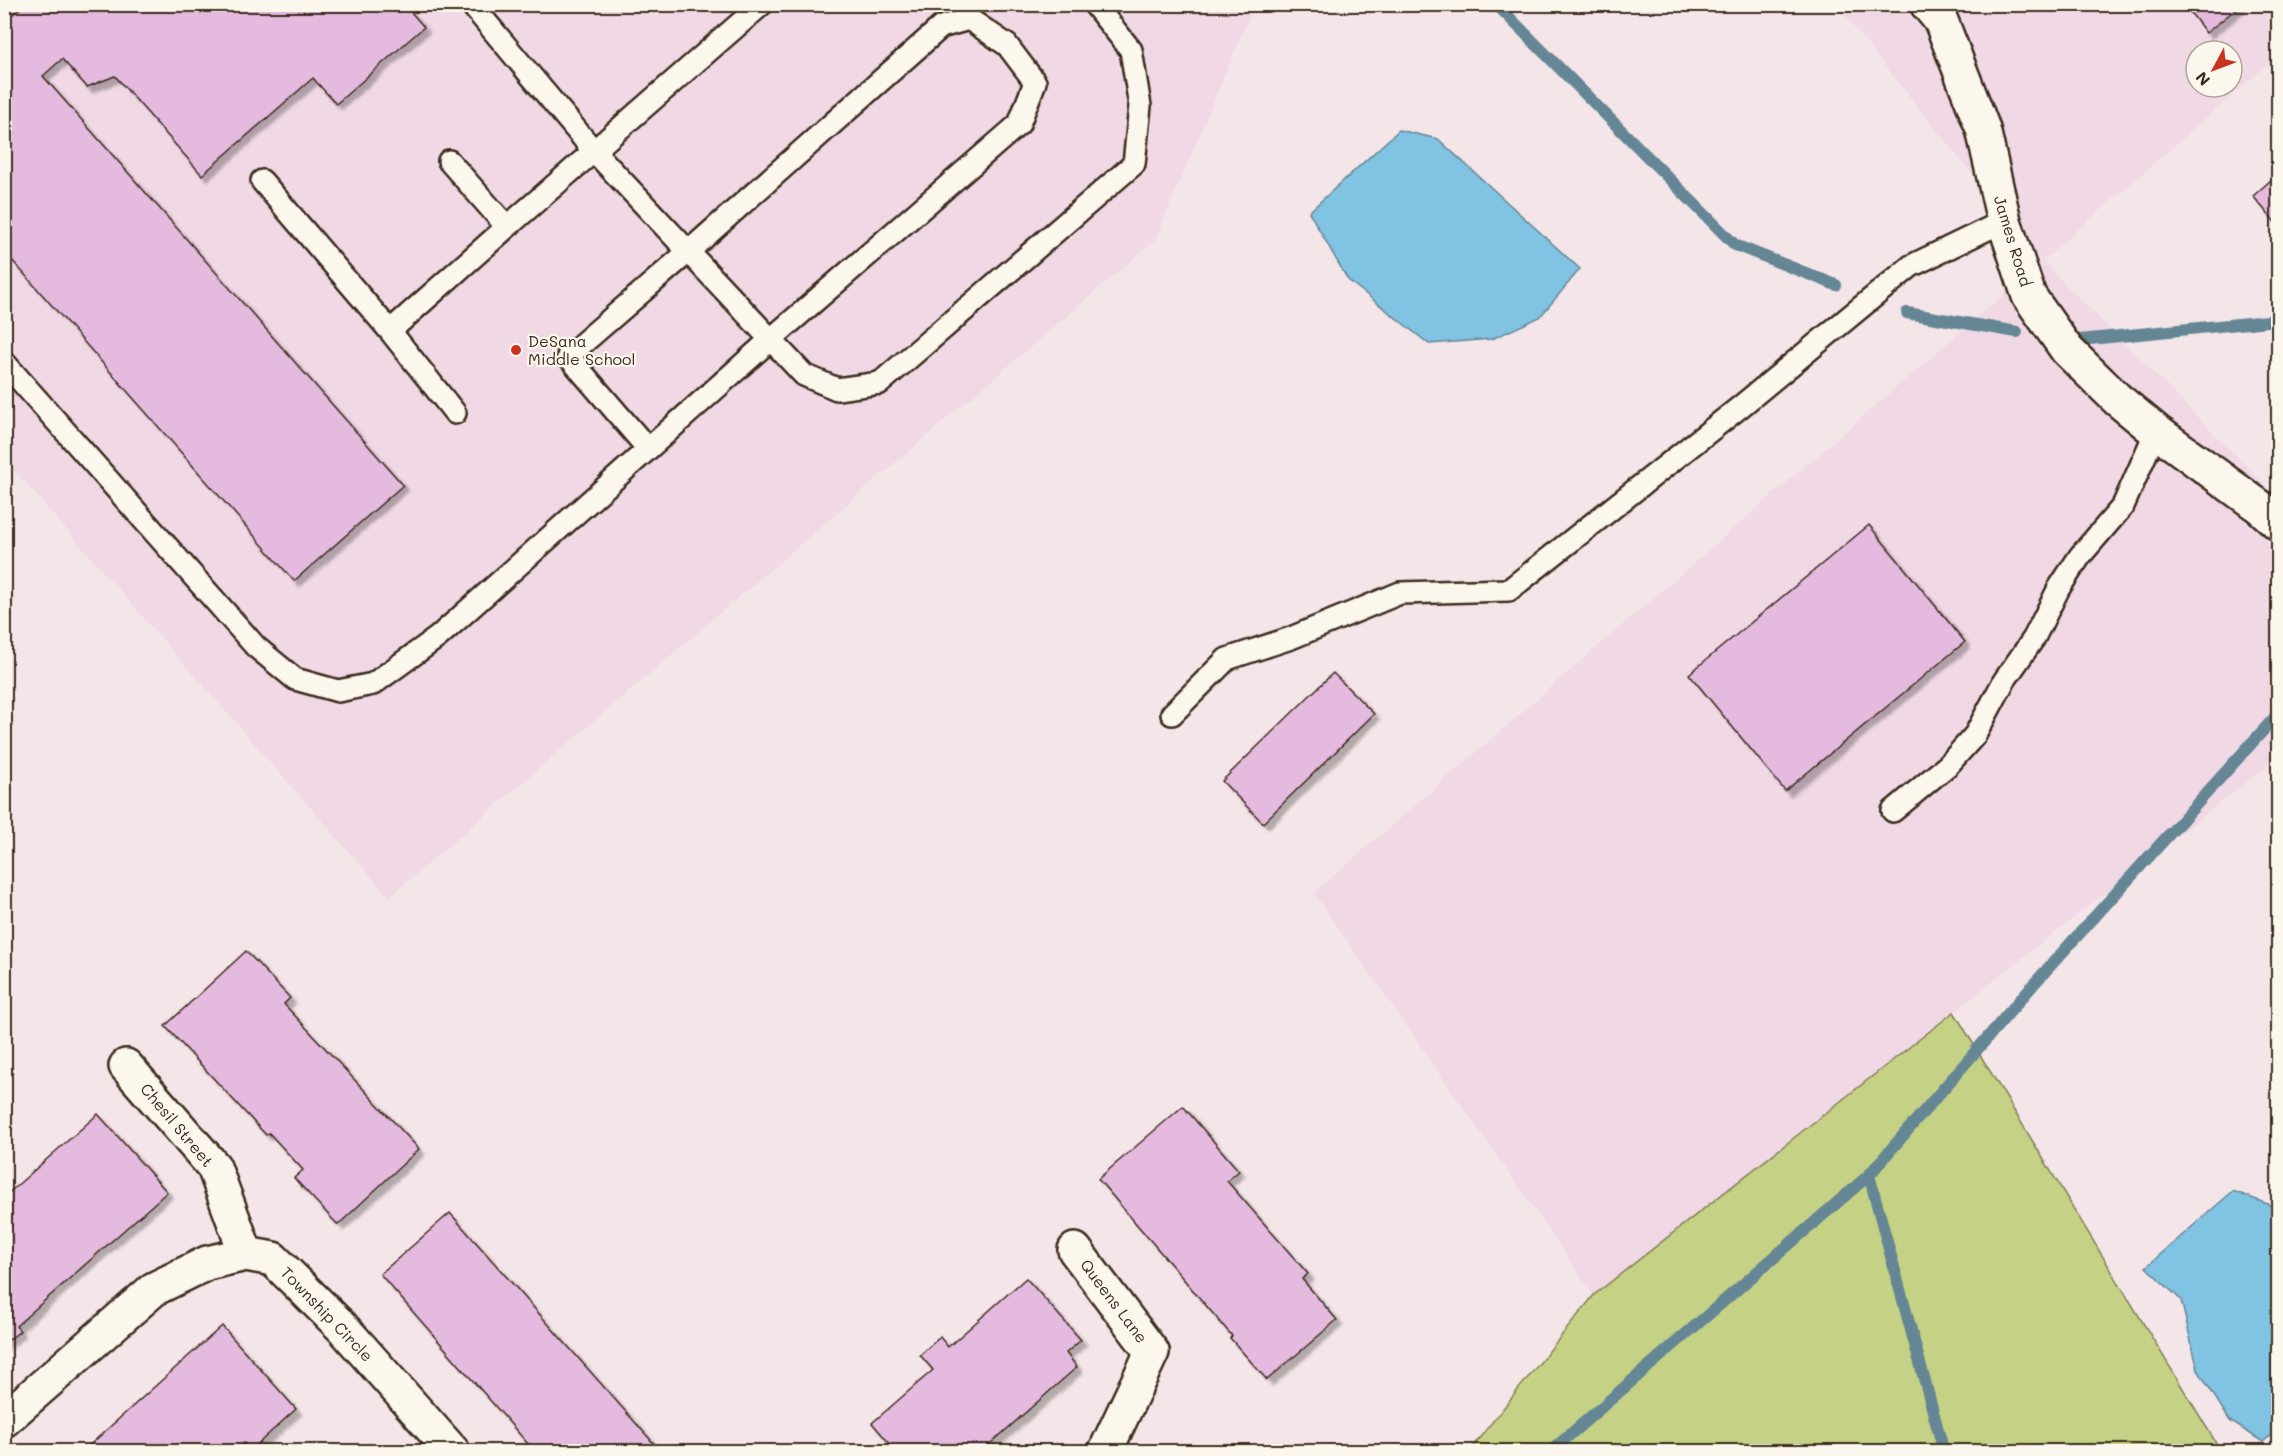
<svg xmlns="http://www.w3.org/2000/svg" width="2283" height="1456" font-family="Mali,sans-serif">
<defs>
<filter id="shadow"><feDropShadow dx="5.5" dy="5.5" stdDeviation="1.5" flood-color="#0004"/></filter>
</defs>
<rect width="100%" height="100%" fill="#f4e5e8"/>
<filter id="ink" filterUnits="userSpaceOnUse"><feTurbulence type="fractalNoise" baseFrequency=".0167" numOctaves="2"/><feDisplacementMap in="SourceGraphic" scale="12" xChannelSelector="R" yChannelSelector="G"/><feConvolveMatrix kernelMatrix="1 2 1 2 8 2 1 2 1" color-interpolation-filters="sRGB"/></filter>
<g filter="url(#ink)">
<!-- built -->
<path fill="#f0d8e5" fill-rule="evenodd" d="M4 5H1254L1155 240 389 897 5 460Z
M1836 5H2278V55L2042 261 2278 498V757L1594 1295 1314 893 2042 261ZM2196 51H2232V87H2196Z"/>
<!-- green -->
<path fill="#c5d185" stroke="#807e52" stroke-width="1.5" d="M1954 1012 2221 1451H1469L1594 1295Z"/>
<!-- water -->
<path fill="#81c3e2" stroke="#658694" stroke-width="1.5" d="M1399 130 1438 139 1580 269 1540 317 1492 339 1429 344 1348 280 1309 212Z
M2233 1191 2278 1208V1429L2263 1442 2230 1421 2198 1370 2181 1300 2146 1267Z"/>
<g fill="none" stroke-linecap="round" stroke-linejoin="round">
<!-- stream -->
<path stroke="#658694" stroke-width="12" d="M1496 4 1735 245 1836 285
M1907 313 2017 332
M2070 341 2278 320
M1869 1175 1944 1452
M1550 1452 1869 1175 2032 986 2278 714"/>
</g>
<!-- building -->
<path fill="#e5badf" stroke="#3b2a1e" stroke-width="1.5" filter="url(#shadow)" d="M25 4H404L424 27 336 104 313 78 202 175 115 76 87 87 62 59 43 76 403 485 294 581 4 251V22Z
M2184 4H2242L2206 33Z
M2278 174V226L2253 196Z
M1869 525 1965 642 1785 791 1689 674Z
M1333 673 1374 714 1263 823 1222 781Z
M246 951 290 998 284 1004 419 1149 338 1225 294 1178 303 1170 269 1133 266 1135 165 1026Z
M1183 1106 1239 1171 1227 1181 1308 1274 1302 1279 1337 1320 1267 1380 1230 1338 1232 1336 1098 1179Z
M98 1114 167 1192 16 1326 20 1331 4 1344V1197Z
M450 1213 657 1447 652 1452H535L380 1274Z
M1026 1278 1081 1340 1066 1353 1077 1367 981 1452 976 1450 974 1452H897L872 1423 933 1370 920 1355 940 1337 948 1347Z
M222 1326 296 1409 250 1451 244 1443 234 1452H82Z"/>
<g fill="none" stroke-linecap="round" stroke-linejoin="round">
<!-- lane casing -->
<g stroke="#3b2a1e" stroke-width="26">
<path id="lane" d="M471 4 593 150 804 375 837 389 880 383 1134 164 1140 106 1131 50 1094 4
M449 161 507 227 762 4
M262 181 390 331 455 413
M390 331 507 227
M4 362 256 647 295 679 338 691 373 684 438 637 770 340 1019 124 1035 82 1007 45 969 19 941 27 688 252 568 356 648 449
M1172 714 1227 659 1291 638 1400 593 1509 590 1740 407 1911 266 2004 221
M1893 811 1948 765 1975 735 2004 681 2034 638 2059 588 2080 556 2123 506 2156 431"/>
</g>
<!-- street casing -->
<g stroke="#3b2a1e" stroke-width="38">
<path id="street" d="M1927 4 1941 21 1983 129 2004 221 2029 296 2067 350 2117 399 2156 431 2260 507 2278 523
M126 1066 214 1167 246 1254
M1075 1250 1152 1352 1105 1452
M4 1420 154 1289 207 1263 246 1254 273 1259 343 1328 453 1452"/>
</g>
<!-- lane -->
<use href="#lane" stroke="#fbf7ec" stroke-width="21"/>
<!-- street -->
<use href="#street" stroke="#fbf7ec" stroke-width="33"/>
</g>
</g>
<!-- markers -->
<circle fill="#c8321e" stroke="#fbf7ec" stroke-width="2" cx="516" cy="350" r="6"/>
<g text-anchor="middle" stroke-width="4.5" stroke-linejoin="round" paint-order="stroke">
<!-- street labels -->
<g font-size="16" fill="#3b2a1e" stroke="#fbf7ec">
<text transform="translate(2013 241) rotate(73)" y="6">James Road</text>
<text transform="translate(177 1125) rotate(50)" y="6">Chesil Street</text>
<text transform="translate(1114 1301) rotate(53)" y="6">Queens Lane</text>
<text transform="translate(327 1314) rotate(46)" y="6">Township Circle</text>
</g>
<!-- poi labels -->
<g font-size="16" fill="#3b2a1e" stroke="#fbf7ec" text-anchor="start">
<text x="528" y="347">DeSana<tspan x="528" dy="18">Middle School</tspan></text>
</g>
</g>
<!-- margin -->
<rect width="2283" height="1456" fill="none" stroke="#fbf7ec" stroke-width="24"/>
<rect x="12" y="12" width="2259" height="1432" fill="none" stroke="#3b2a1e" stroke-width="2" filter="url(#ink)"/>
<!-- north arrow -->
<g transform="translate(2214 69) rotate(229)"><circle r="28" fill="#fbf7ec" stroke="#aea59a" stroke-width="1.5"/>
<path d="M0-4.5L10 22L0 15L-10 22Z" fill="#c8321e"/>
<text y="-9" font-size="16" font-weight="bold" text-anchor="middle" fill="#3b2a1e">N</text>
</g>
</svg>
